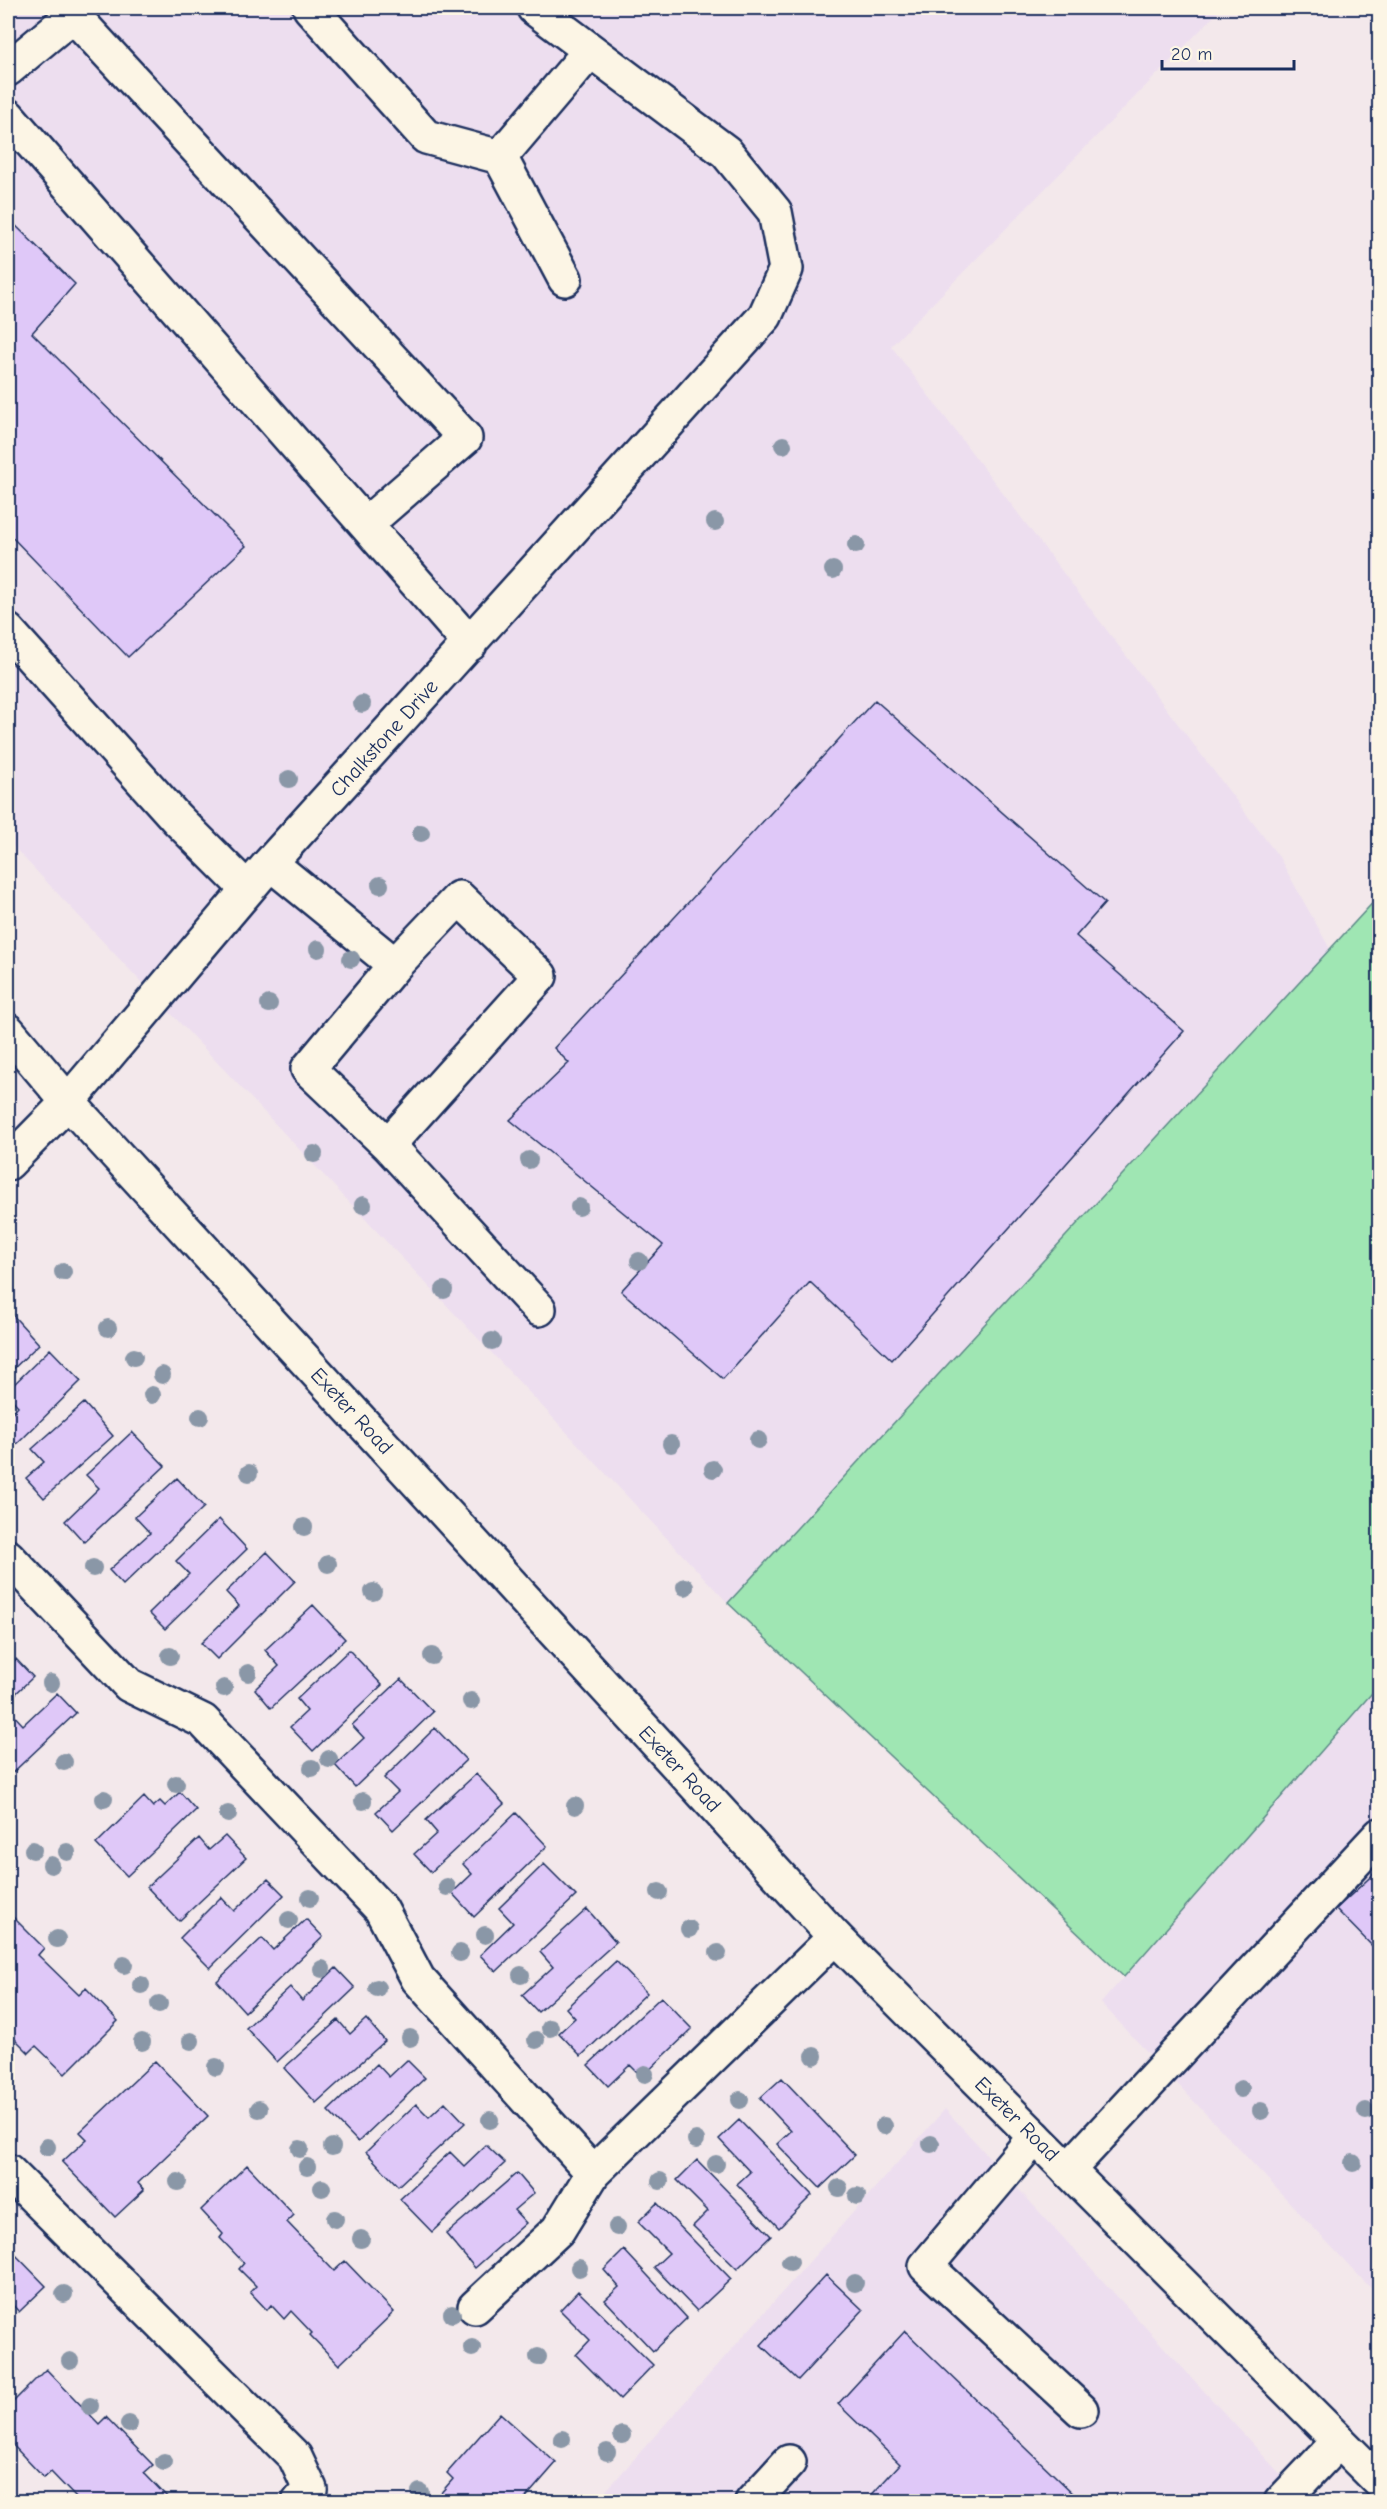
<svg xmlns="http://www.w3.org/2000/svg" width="1387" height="2509" font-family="'Comic Neue',sans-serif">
<rect width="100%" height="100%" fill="#f3e8eb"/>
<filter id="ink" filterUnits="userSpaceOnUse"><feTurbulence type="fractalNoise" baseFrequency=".0167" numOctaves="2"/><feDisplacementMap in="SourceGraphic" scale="12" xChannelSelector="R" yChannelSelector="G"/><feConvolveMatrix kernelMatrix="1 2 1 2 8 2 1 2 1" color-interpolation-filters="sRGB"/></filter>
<g filter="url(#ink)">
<!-- built -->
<path fill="#eddeef" d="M8 8H1222L891 346 1279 857 1330 949 728 1603 8 841Z
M1379 1685V2297L1101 2003Z
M945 2109 1305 2501 596 2502Z"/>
<!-- green -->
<path fill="#9fe6b3" stroke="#5d8a88" stroke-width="1.5" d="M1379 896V1685L1124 1977 728 1603Z"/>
<!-- building -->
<path fill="#dfc8f8" stroke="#1b2f5e" stroke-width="1.5" d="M8 218 75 284 32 333 246 546 128 657 8 533Z
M875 700 1105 903 1076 936 1184 1031 892 1360 810 1282 723 1379 621 1291 663 1245 510 1120 569 1063 554 1048Z
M9 1311 39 1344 8 1374V1312Z
M50 1349 81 1381 8 1453V1417L18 1406 8 1395V1390Z
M84 1403 113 1436 44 1498 26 1478 44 1462 32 1449Z
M132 1432 165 1466 84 1542 65 1521 99 1488 86 1475Z
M177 1478 204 1507 123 1585 109 1570 150 1533 135 1517Z
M219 1519 247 1549 165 1629 149 1613 189 1574 176 1561Z
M267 1552 295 1581 217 1659 201 1643 239 1606 226 1592Z
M313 1605 345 1639 271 1708 255 1689 279 1666 265 1650Z
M349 1650 382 1685 313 1751 290 1727 307 1711 297 1699Z
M16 1659 33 1677 8 1701V1667Z
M401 1679 433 1712 355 1787 335 1765 364 1738 352 1725Z
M57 1693 76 1713 8 1777V1715L11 1712 23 1725Z
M435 1728 466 1760 393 1830 376 1812 398 1792 384 1778Z
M476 1774 504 1804 431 1872 414 1854 437 1833 426 1820Z
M180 1792 196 1810 127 1876 96 1844 144 1797 153 1807 160 1801 165 1806Z
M516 1813 547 1846 474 1917 452 1893 472 1874 463 1864Z
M225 1836 246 1858 179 1921 147 1887 199 1838 209 1850Z
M544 1864 576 1896 496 1972 480 1955 513 1923 499 1908Z
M1380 1868V1954L1336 1909Z
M268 1879 284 1895 210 1968 180 1938 221 1897 234 1911Z
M587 1909 616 1942 538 2012 522 1995 553 1967 540 1952Z
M8 1912 44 1948 38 1955 79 1995 86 1988 118 2021 65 2074 36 2046 29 2053 8 2032Z
M306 1919 323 1937 245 2012 217 1981 262 1938 273 1950Z
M616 1961 647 1993 581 2056 559 2033 575 2018 566 2008Z
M336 1968 355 1988 277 2062 246 2028 290 1987 302 2001Z
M661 1997 692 2029 642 2077 630 2065 608 2086 588 2065Z
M366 2019 385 2041 316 2103 284 2068 338 2020 350 2034Z
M407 2060 425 2078 358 2142 328 2111 377 2064 389 2077Z
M155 2061 208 2116 138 2183 144 2190 115 2217 62 2162 87 2139 80 2132Z
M782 2078 855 2155 820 2188 777 2144 791 2131 760 2098Z
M445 2102 465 2123 398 2186 366 2152 416 2104 429 2117Z
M739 2120 812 2195 779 2228 737 2184 750 2172 719 2139Z
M486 2145 505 2163 432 2232 400 2199 450 2152 464 2166Z
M697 2160 771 2236 737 2269 693 2226 708 2211 677 2180Z
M247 2165 294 2215 287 2222 334 2271 345 2261 394 2312 339 2365 310 2335 312 2333 291 2311 284 2319 271 2305 267 2310 250 2292 256 2286 239 2269 244 2263 220 2238 223 2234 201 2210Z
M517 2173 534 2193 514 2210 526 2223 475 2268 446 2234Z
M657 2203 731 2279 697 2311 654 2267 669 2253 638 2222Z
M8 2247 46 2286 19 2312 11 2303 8 2307Z
M624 2250 687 2318 653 2351 605 2300 619 2287 604 2270Z
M826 2275 863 2310 798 2380 761 2345Z
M578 2291 653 2365 620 2399 576 2355 590 2340 560 2310Z
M905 2331 1082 2502H865L900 2464 838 2404Z
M46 2369 99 2424 106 2417 153 2465 144 2473 172 2502H80L51 2472 44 2478 8 2440V2407Z
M500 2413 556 2463 522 2502H433L453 2479 447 2473Z"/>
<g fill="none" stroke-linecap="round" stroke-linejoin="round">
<!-- minor casing -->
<g stroke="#1b2f5e" stroke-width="38">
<path id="minor" d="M310 8 426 137 500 157 590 51
M8 69 73 15 465 438 366 524
M8 116 470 644
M500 157 565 279
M8 631 176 818 247 889
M270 863 395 965 459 898 540 976 388 1145 308 1069 395 965
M388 1145 539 1309
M8 1163 68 1102 270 863 765 316 786 269 775 212 726 152 534 8
M8 1557 129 1685 203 1721 381 1909 418 1979 593 2173
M1035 2137 926 2266 1081 2410
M1068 2170 1380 1835
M8 2171 295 2457 310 2489 299 2502
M475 2307 558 2230 593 2173 835 1937
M752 2502 789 2462
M1281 2502 1339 2441"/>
</g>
<!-- major casing -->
<g stroke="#1b2f5e" stroke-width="38">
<path id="major" d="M8 1031 68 1102 835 1937 1380 2482"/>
</g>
<!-- minor -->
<use href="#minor" stroke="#fcf5e5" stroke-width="33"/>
<!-- major -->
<use href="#major" stroke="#fcf5e5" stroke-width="33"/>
</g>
<!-- trees -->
<g fill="#8a97a7">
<circle cx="783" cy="445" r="9"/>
<circle cx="715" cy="522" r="9"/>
<circle cx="856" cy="545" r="9"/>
<circle cx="833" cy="570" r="9"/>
<circle cx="362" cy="704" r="9"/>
<circle cx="289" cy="779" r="9"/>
<circle cx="421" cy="833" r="9"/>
<circle cx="380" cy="885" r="9"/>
<circle cx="318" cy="949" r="9"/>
<circle cx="351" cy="959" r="9"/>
<circle cx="269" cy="1004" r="9"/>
<circle cx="314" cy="1154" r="9"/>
<circle cx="529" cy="1160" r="9"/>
<circle cx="363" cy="1205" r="9"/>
<circle cx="579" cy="1207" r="9"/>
<circle cx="639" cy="1261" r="9"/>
<circle cx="63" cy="1272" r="9"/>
<circle cx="444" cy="1290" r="9"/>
<circle cx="108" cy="1328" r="9"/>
<circle cx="492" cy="1341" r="9"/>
<circle cx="134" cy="1357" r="9"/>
<circle cx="162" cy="1375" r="9"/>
<circle cx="152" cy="1395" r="9"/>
<circle cx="200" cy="1417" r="9"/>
<circle cx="758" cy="1440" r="9"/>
<circle cx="671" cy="1444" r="9"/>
<circle cx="713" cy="1469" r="9"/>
<circle cx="249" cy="1473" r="9"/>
<circle cx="304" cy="1527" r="9"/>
<circle cx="328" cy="1564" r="9"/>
<circle cx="93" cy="1568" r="9"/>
<circle cx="685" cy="1587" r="9"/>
<circle cx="373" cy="1592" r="9"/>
<circle cx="170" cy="1656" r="9"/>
<circle cx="432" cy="1656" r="9"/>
<circle cx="248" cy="1673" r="9"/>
<circle cx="51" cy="1683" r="9"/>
<circle cx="224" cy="1688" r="9"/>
<circle cx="471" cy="1701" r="9"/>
<circle cx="329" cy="1759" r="9"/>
<circle cx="64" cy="1762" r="9"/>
<circle cx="312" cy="1768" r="9"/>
<circle cx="176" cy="1784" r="9"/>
<circle cx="104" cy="1799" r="9"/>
<circle cx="363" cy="1801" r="9"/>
<circle cx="575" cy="1806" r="9"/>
<circle cx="228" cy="1814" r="9"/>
<circle cx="33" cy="1850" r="9"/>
<circle cx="67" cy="1852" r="9"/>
<circle cx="51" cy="1865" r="9"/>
<circle cx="447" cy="1887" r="9"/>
<circle cx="659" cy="1892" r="9"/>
<circle cx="310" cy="1898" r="9"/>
<circle cx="289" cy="1920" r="9"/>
<circle cx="689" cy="1929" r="9"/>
<circle cx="485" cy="1935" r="9"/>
<circle cx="57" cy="1939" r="9"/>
<circle cx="460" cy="1953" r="9"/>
<circle cx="718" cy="1953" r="9"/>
<circle cx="124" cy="1965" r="9"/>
<circle cx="322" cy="1969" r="9"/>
<circle cx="521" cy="1975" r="9"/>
<circle cx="141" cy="1985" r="9"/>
<circle cx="377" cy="1988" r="9"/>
<circle cx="159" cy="2004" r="9"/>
<circle cx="550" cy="2028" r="9"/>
<circle cx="410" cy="2038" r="9"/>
<circle cx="536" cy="2040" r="9"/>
<circle cx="191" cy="2041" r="9"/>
<circle cx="142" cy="2042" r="9"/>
<circle cx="814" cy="2056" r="9"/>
<circle cx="216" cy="2067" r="9"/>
<circle cx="645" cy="2074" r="9"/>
<circle cx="1241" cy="2089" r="9"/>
<circle cx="740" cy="2100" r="9"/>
<circle cx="259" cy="2109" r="9"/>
<circle cx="1261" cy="2111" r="9"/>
<circle cx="1366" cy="2111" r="9"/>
<circle cx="490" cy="2120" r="9"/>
<circle cx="884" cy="2126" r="9"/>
<circle cx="696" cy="2140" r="9"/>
<circle cx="931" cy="2144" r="9"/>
<circle cx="47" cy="2147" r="9"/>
<circle cx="332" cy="2147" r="9"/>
<circle cx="300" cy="2149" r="9"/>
<circle cx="1353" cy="2163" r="9"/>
<circle cx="716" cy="2164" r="9"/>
<circle cx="307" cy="2167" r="9"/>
<circle cx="660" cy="2181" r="9"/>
<circle cx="178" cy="2182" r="9"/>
<circle cx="322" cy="2188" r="9"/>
<circle cx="839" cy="2188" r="9"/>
<circle cx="857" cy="2196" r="9"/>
<circle cx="335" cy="2219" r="9"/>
<circle cx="617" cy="2227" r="9"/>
<circle cx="361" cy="2239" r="9"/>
<circle cx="790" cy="2262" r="9"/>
<circle cx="579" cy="2268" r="9"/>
<circle cx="855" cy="2283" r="9"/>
<circle cx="64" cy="2294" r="9"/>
<circle cx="452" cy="2314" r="9"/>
<circle cx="472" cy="2348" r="9"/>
<circle cx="538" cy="2357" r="9"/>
<circle cx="70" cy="2361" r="9"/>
<circle cx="90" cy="2406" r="9"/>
<circle cx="129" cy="2424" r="9"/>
<circle cx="622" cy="2435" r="9"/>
<circle cx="562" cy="2439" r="9"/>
<circle cx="607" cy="2452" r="9"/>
<circle cx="164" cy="2462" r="9"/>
<circle cx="420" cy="2492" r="9"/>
</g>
</g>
<g text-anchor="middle" stroke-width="6" stroke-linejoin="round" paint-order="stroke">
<!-- street labels -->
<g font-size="21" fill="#1b2f5e" stroke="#fcf5e5">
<text transform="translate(384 738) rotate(-48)" y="7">Chalkstone Drive</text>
<text transform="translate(352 1411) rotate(47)" y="7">Exeter Road</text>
<text transform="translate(680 1769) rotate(47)" y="7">Exeter Road</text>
<text transform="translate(1017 2119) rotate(45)" y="7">Exeter Road</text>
</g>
</g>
<!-- margin -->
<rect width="1387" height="2509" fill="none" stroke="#fcf5e5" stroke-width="30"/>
<rect x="15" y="15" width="1357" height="2479" fill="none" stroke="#1b2f5e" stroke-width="2" filter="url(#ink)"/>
<!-- scale -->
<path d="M1162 60v9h132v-9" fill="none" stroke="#1b2f5e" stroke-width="3"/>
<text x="1171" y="60" font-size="18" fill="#1b2f5e" stroke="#fcf5e5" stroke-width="4.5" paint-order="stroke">20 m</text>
</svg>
